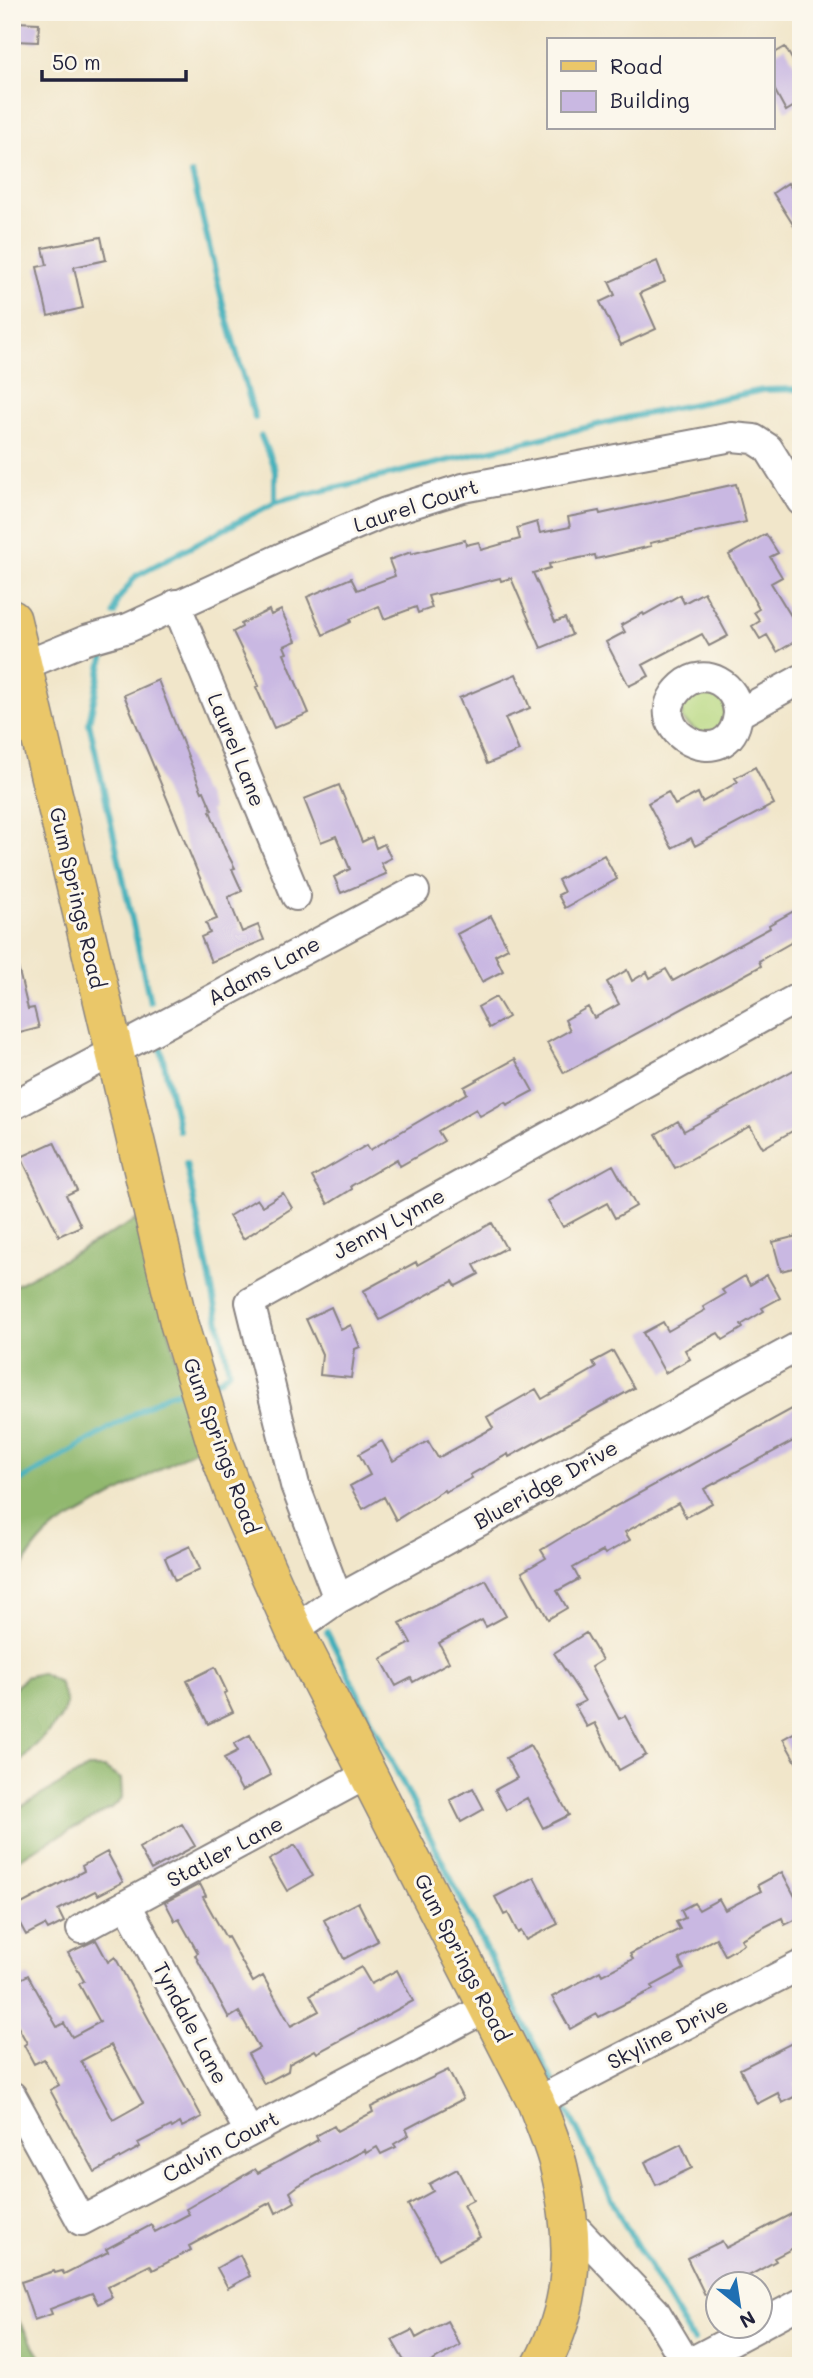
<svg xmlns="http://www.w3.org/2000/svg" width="813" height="2378" font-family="Mali,sans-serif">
<rect width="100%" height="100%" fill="#fbf7ec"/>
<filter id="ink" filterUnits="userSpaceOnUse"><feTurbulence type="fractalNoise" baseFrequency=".0143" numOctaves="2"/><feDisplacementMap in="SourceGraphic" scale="14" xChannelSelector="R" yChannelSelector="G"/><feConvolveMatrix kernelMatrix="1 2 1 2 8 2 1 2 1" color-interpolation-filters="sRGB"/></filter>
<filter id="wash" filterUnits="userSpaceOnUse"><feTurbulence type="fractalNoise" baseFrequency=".00686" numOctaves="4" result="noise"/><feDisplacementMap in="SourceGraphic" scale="28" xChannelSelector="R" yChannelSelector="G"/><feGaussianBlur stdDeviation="1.57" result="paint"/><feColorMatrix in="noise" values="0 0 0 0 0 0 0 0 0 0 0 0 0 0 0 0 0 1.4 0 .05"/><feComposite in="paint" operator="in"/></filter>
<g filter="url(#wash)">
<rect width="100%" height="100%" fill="#f1e6ca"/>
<!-- green -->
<path fill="#b7d880" stroke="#6c7d5e" stroke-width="2" d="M698 688 724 698 726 720 715 732 700 734 682 719V704Z"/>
<!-- forest -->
<path fill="#91b86e" stroke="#5a6d54" stroke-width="2" d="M140 1218 199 1447 55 1528C35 1543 25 1563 12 1584V1287Z
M41 1673 59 1682 67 1703 60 1719 12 1771V1691L25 1677Z
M88 1768H104L121 1779 122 1798 112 1808 31 1851 12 1864V1812Z
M12 2310 46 2366H12Z"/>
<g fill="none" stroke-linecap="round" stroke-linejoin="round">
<!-- stream -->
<path stroke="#3fafba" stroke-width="6" d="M192 174 224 308 255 418
M261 436 275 470V502
M114 614 117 601 136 576 275 502 630 417 763 390 801 389
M104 655 89 722 150 1002
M158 1036 179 1131
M186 1163 229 1371 221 1379 210 1382
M12 1486 166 1395 176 1392
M327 1632 553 2082
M566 2108 626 2227 693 2341"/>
</g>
<g id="blocks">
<!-- building -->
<path fill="#c9b8e2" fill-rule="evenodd" d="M15 22 39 23 38 42 15 41Z
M785 47 801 75V102L786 111 773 87V54Z
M788 183 801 203V237L773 193Z
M101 237 106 260 74 267 83 308 48 316 37 267 47 265 43 248Z
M657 261 665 282 640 293 656 329 621 345 600 302 615 295 609 282Z
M736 484 746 522 650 543 651 546 596 559 595 555 549 564 550 568 533 573 555 622 565 618 572 635 541 648 511 578 501 581 500 578 428 596 432 608 418 613 416 607 384 619 379 606 350 619 351 622 323 635 307 597 351 578 357 590 395 576 389 560 411 552V554L465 540 466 545 479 542 481 550 520 539 517 528 537 522 540 533 570 527 568 517 599 511 600 514Z
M766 534 778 553 770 557 782 577 771 583 793 619 801 614V638L777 652 767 635 760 639 752 626 760 621 754 612 759 609 729 555Z
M704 592 728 636 709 646 702 634 679 646 643 665 649 676 629 686 606 642 625 632 621 625 643 613 644 615 680 595 684 603Z
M269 610 271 615 281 610 296 641 284 646 287 653 284 654 309 713 274 728 256 687 259 686 233 632 242 627 241 624Z
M516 674 530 708 505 718 519 751 487 764 459 698Z
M158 680 202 792 204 791 212 810 210 811 225 849 235 868 232 869 242 891 228 897 242 932 258 925 264 940 211 962 201 937 210 933 206 923 217 919 124 695Z
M755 767 774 804 695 846 691 838 672 848 648 803 668 792 675 805 698 793 702 802 738 782 735 778Z
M339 785 362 842 372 837 376 848 384 844 391 858 381 863 386 874 341 893 334 877 350 869 336 836 321 842 304 799Z
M604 855 617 879 565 908 558 895 564 892 558 880Z
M801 907V937L759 961 761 966 564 1073 547 1043 570 1030 565 1020 588 1007 594 1018 619 1004 607 982 627 970 632 981 647 972 650 978 666 969 673 981 770 928 769 925Z
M491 916 508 948 495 955 503 971 482 982 457 934Z
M18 967 28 1009 34 1008 39 1028 12 1035V968Z
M496 997 508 1017 489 1028 478 1007Z
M515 1059 533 1091 507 1105 505 1102 480 1116 476 1109 438 1131 444 1141 400 1166 397 1159 351 1186 352 1189 328 1204 312 1177 367 1145 370 1150 467 1093 464 1087Z
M801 1066V1126L763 1148 750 1126 675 1168 656 1134 678 1121 684 1131Z
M54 1142 77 1190 66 1195 81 1226 59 1236 21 1157Z
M613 1165 636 1206 615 1218 607 1203 563 1227 548 1201Z
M283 1193 292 1208 243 1239 229 1216 257 1199 262 1206Z
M492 1223 506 1248 474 1265 479 1274 456 1286 453 1281 380 1320 363 1291 416 1262 417 1265Z
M801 1235V1266L781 1271 773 1242Z
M767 1275 780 1298 762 1308 764 1311 741 1325 743 1328 723 1340 718 1333 685 1350 690 1359 665 1373 643 1333 663 1322 668 1331 705 1310 703 1307 725 1294 722 1290 745 1276 750 1285Z
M331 1307 341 1330 351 1325 360 1347 355 1349 351 1378 320 1375 322 1354 306 1319Z
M613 1351 634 1388 509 1457 508 1454 470 1475 472 1478 445 1492 444 1490 396 1520 384 1497 363 1509 350 1486 370 1475 359 1454 382 1441 393 1461 428 1441 438 1458 493 1428 487 1417 536 1389 542 1399 596 1368 593 1362Z
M801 1404V1437L704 1489 712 1503 686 1517 678 1503 625 1532 630 1540 605 1554 603 1551 573 1568 579 1579 557 1591 567 1608 548 1619 522 1572 546 1558 541 1550 587 1522Z
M190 1546 200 1569 175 1581 165 1558Z
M486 1580 506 1616 486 1627 482 1620 439 1643 449 1662 413 1682 411 1678 396 1686 381 1659 411 1643 400 1623Z
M586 1633 602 1660 591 1667 619 1719 625 1716 646 1755 619 1770 595 1723 587 1727 575 1706 585 1701 554 1653Z
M215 1667 227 1692 224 1693 233 1712 208 1724 187 1681Z
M801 1729V1771L783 1739Z
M250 1735 271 1775 242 1791 224 1758 238 1751 234 1744Z
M530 1745 569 1815 543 1828 527 1798 506 1810 495 1790 517 1778 506 1758Z
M473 1788 484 1809 461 1822 450 1800Z
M182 1824 195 1846 151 1870 139 1848Z
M295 1845 313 1876 287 1891 269 1860Z
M107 1852 123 1882 98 1895 95 1891 58 1910 64 1922 48 1930 45 1925 26 1935 12 1909 84 1871 82 1866Z
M782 1872 801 1908V1917L785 1925 782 1918 741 1939 744 1944 725 1955 716 1938 679 1959 684 1969 652 1986 654 1989 599 2017 597 2014 570 2029 552 1997 600 1971 602 1975 633 1959 630 1954 680 1929 676 1922 685 1918 681 1910 694 1903 699 1910 719 1899 725 1910 761 1891 758 1885Z
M534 1877 558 1924 526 1940 521 1931 518 1933 508 1913 504 1915 495 1897Z
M200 1884 206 1896 203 1897 226 1938 228 1937 253 1982 263 1976 291 2026 319 2011 310 1995 361 1967 371 1984 397 1970 413 2001 317 2053 315 2050 289 2064 288 2071 264 2084 248 2054 259 2048 239 2012 229 2018 195 1955 198 1953 179 1919 175 1921 165 1902Z
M358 1902 378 1941 344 1959 324 1920Z
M96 1940 108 1962 115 1957 202 2117 182 2127 180 2123 172 2128 171 2126 138 2143 140 2147 95 2172 50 2090 59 2085 44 2059 34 2064 24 2045 27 2043 12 2016V1984L28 1975 57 2027 64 2023 72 2037 100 2022 79 1984 84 1981 68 1953ZM111 2045 143 2103 113 2120 81 2061Z
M796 2041 801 2051V2081L795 2084 800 2094 782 2103 778 2093 757 2104 740 2069Z
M448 2070 463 2099 406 2129 409 2135 394 2144 396 2147 381 2154 377 2147 366 2153 365 2150 299 2185 290 2192 295 2202 276 2213 271 2202 189 2246 191 2250 153 2270 150 2265 107 2287 112 2297 98 2304 92 2293 50 2309 52 2314 34 2320 21 2282 54 2271 55 2273 62 2271 64 2274 108 2252 106 2249 151 2225 155 2232 189 2214 186 2209 255 2169 258 2173 318 2140 316 2136 334 2126 337 2131 373 2112 371 2107Z
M681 2144 692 2168 656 2185 645 2162Z
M457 2169 473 2200 463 2205 480 2237 439 2259 408 2205 433 2191 429 2184Z
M801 2209V2244L774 2258 776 2261 734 2284H718V2288L705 2295 687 2258 722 2241 726 2248Z
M240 2255 250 2276 228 2288 217 2268Z
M447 2321 460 2345 424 2366H407L392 2340 412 2330 416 2338Z"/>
</g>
</g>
<g filter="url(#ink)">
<use href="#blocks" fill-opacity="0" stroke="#8a8482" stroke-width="2"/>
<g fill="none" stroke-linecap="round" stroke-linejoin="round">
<!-- minor casing -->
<g stroke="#8a8482" stroke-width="32">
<path id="minor" d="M176 604 296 896
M23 666 86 640 128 628 300 549 386 512 463 488 732 437 754 439 768 448 801 501
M738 714C738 685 705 665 682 686 634 730 731 780 738 714L801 679
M12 1106 415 891
M338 1599 295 1485 250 1302 801 996
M294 1630 338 1599 801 1345
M132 1914 249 2132
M81 1929 368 1774
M12 2096 81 2221 488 2007
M536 2102 801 1965
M569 2221 655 2311 688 2366
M760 2325 801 2303
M687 2364 759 2326"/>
</g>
<!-- major casing -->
<g stroke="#8a8482" stroke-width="40">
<path id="major" d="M12 619 179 1324 217 1448 236 1499 294 1630 536 2102C544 2124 554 2146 559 2168 576 2238 576 2301 541 2366"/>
</g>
<!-- minor -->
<use href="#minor" stroke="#fff" stroke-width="28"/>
<!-- major -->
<use href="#major" stroke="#eac769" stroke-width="37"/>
</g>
</g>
<g text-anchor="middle" stroke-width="6" stroke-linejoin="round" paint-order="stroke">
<!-- street labels -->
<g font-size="21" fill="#22223b" stroke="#fbf7ec">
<text transform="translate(416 506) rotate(-18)" y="7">Laurel Court</text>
<text transform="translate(236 750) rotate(68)" y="7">Laurel Lane</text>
<text transform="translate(77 898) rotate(77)" y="7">Gum Springs Road</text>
<text transform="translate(264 971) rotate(-28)" y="7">Adams Lane</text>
<text transform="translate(389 1224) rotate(-29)" y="7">Jenny Lynne</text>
<text transform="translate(221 1446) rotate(70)" y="7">Gum Springs Road</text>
<text transform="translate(546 1485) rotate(-29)" y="7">Blueridge Drive</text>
<text transform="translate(225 1852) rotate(-28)" y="7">Statler Lane</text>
<text transform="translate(462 1958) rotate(63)" y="7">Gum Springs Road</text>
<text transform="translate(190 2023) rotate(62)" y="7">Tyndale Lane</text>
<text transform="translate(668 2034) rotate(-27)" y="7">Skyline Drive</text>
<text transform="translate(221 2147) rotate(-28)" y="7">Calvin Court</text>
</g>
</g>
<!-- margin -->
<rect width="813" height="2378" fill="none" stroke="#fbf7ec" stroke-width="42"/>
<!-- legend -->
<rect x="547" y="38" width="228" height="91" fill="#fbf7ec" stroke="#a4a2a5" stroke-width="2"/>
<rect x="561" y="61" width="35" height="10" fill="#eac769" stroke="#a4a2a5" stroke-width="2"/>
<text x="610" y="74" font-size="21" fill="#22223b">Road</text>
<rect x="561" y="91" width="35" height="21" fill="#c9b8e2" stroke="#a4a2a5" stroke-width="2"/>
<text x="610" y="108" font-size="21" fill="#22223b">Building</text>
<!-- north arrow -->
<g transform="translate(739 2305) rotate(150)"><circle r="33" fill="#fbf7ec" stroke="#a4a2a5" stroke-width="2"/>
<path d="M0-5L12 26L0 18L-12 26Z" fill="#1f6fb2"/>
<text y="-10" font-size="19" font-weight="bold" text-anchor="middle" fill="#22223b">N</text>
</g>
<!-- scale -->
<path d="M42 70v10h144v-10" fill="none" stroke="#22223b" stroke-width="3.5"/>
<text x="52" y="70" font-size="21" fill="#22223b" stroke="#fbf7ec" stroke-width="5" paint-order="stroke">50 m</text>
</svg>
